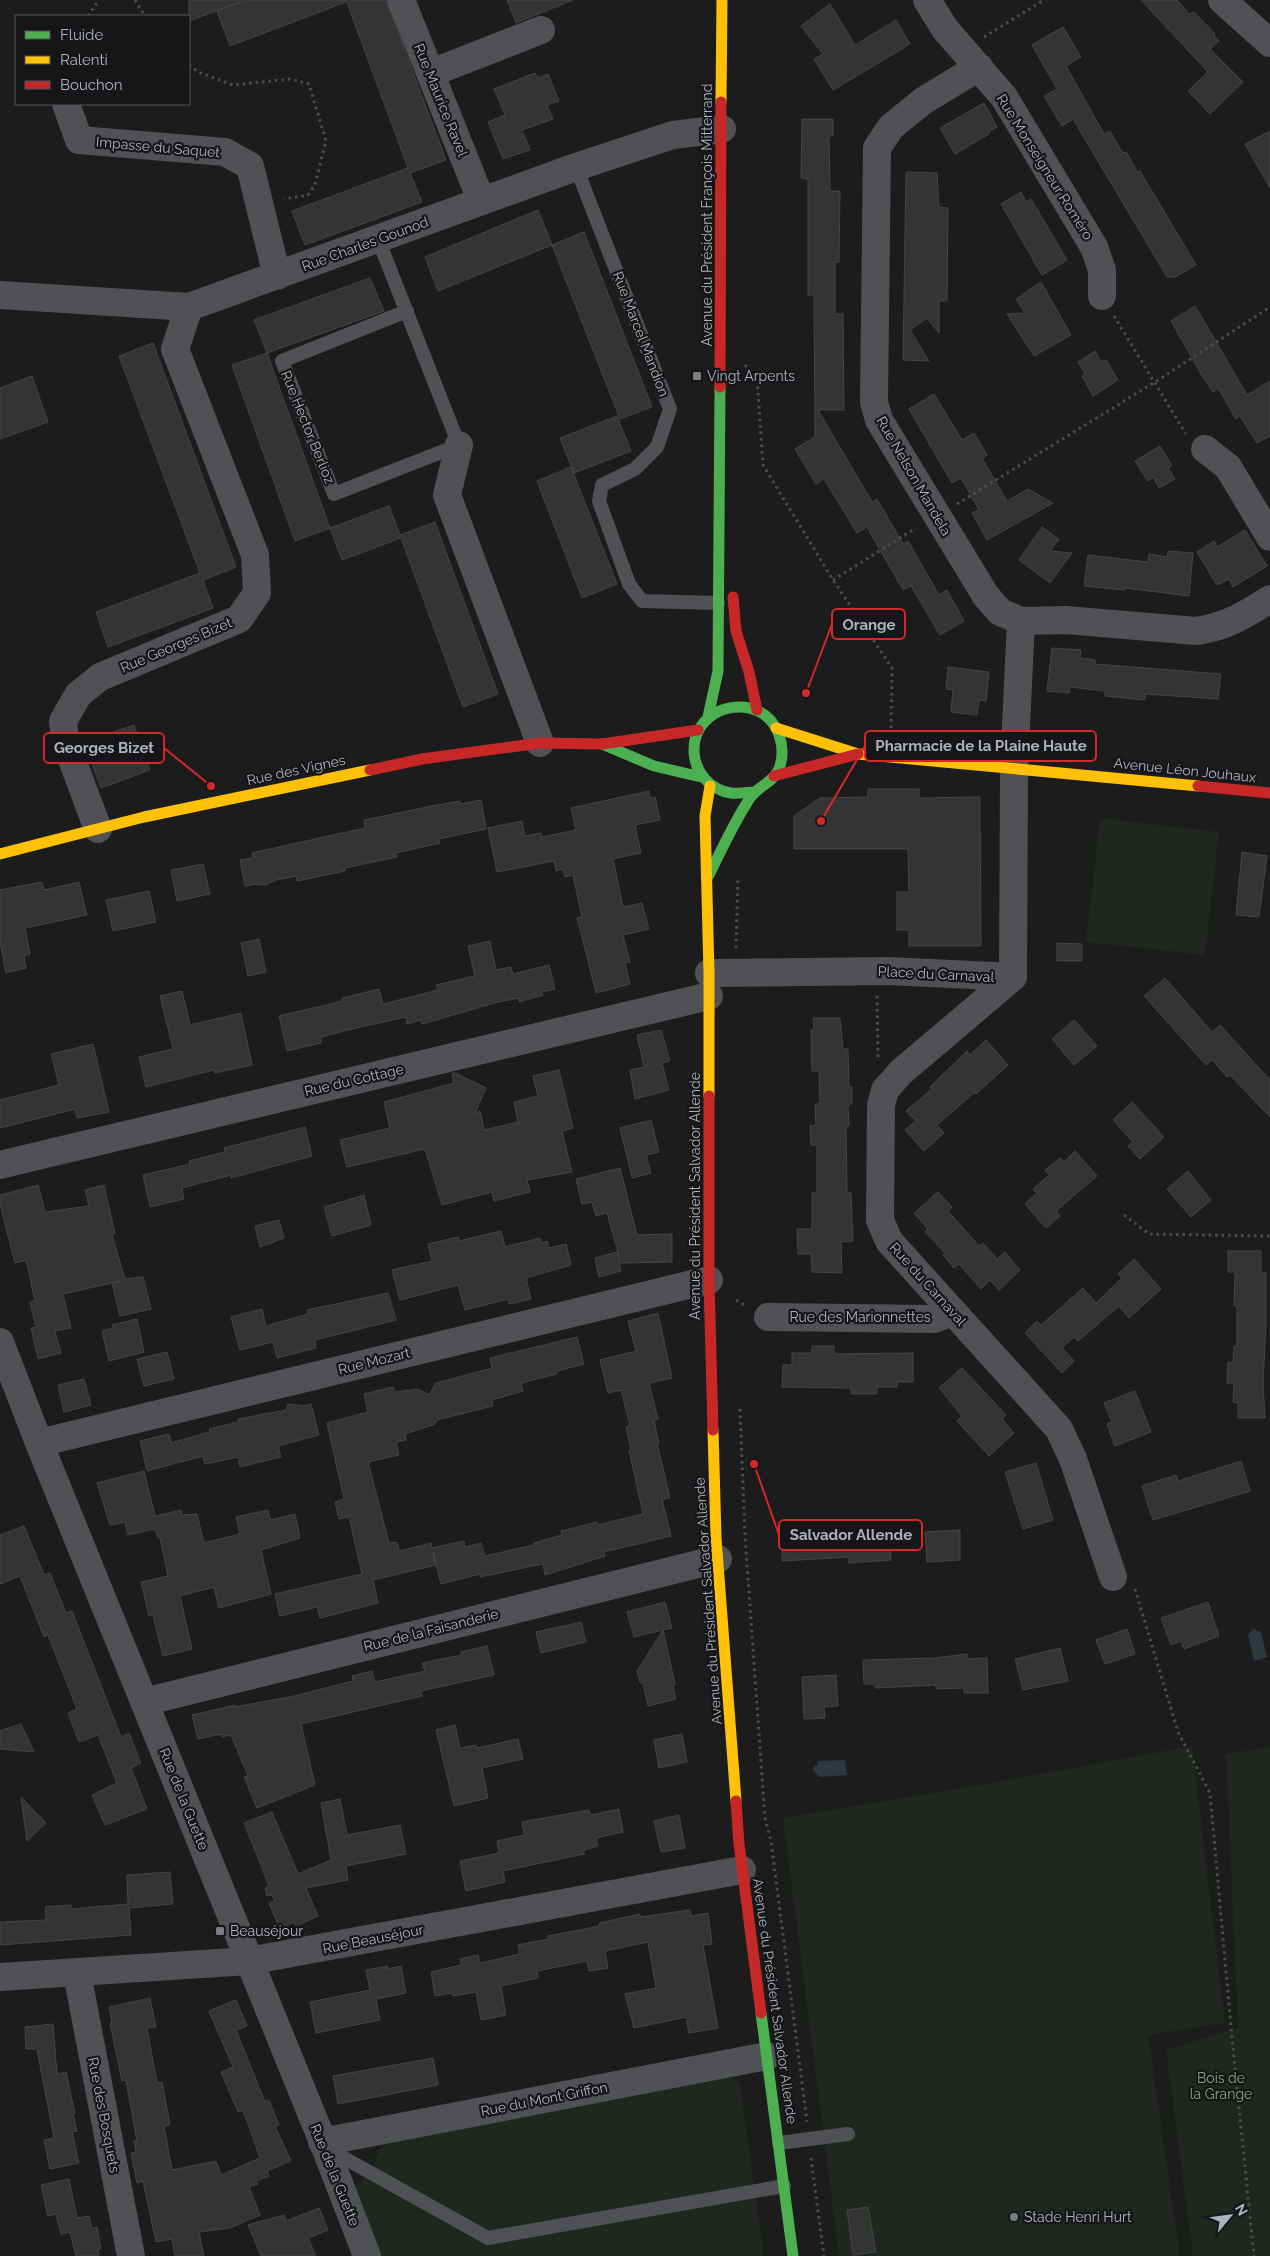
<svg xmlns="http://www.w3.org/2000/svg" width="1270" height="2256" font-family="Raleway,sans-serif">
<rect width="100%" height="100%" fill="#1c1c1c"/>
<!-- green -->
<path fill="#1f271f" d="M1100 818 1219 832 1205 955 1086 942Z
M1192 1746 1225 2023 1148 2035 1180 2256H839L783 1818 991 1783Z
M1270 1747V2256H1193L1166 2050 1238 2028 1226 1754Z
M727 2075 740 2083 764 2256H379L352 2191 371 2172 382 2142Z"/>
<!-- water -->
<path fill="#2e393f" d="M1253 1629 1261 1632 1267 1657 1254 1661 1248 1635Z
M845 1760 847 1775 819 1777 813 1770 814 1766 818 1765 817 1761Z"/>
<!-- building -->
<path fill="#343434" stroke="#444548" d="M189 0H240L241 2 189 21Z
M245 0H345L346 2 230 46 217 11Z
M346 0H386L446 160 410 173 422 202 305 245 292 211 408 168Z
M507 0H573L516 23Z
M1141 0H1177L1189 14 1194 12 1215 34 1214 36 1219 41 1210 49 1243 82 1210 114 1188 91 1208 72Z
M830 4 855 45 896 20 910 44 833 90 814 59 823 54 801 26Z
M1063 27 1081 57 1066 66 1104 134 1110 131 1122 152 1127 153 1137 172 1140 171 1196 265 1175 277H1167L1073 119 1062 126 1044 96 1057 89 1032 45Z
M535 73 538 78 548 74 559 101 547 105 553 119 522 130 530 150 503 159 488 122 505 115 494 89Z
M984 103 997 127 988 132 989 134 955 154 940 128Z
M802 119H833V136H829L830 191H840L839 262H835V314H843L844 410H818L872 502 877 499 903 544 908 541 939 595 947 590 964 621 940 635 911 586 903 590 867 527 857 533 824 479 816 484 795 449 815 437 814 295H808V179L801 178Z
M1270 131V188L1245 144Z
M906 172 937 173 939 207 948 208 947 301H939V333L927 318 910 330 929 361 903 360Z
M1021 192 1026 202 1031 199 1067 260 1042 275 1001 204Z
M538 210 552 245 438 291 425 257Z
M584 232 652 407 620 419 552 245Z
M370 278 384 311 267 353 254 320Z
M1041 282 1071 335 1034 356 1007 314 1025 313 1016 299Z
M1195 306 1247 395 1270 381V436L1257 443 1240 416 1236 419 1218 388 1213 392 1204 379 1171 321Z
M153 343 236 567 203 580 213 608 108 647 96 612 200 573 119 356Z
M1095 351 1101 362 1106 360 1118 380 1093 396 1082 376 1085 374 1078 362Z
M267 353 330 528 295 541 232 365Z
M32 376 48 422 0 439V388Z
M934 394 962 440 974 433 987 455 982 458 1007 501 1028 489 1053 503 987 540 972 513 979 510 961 478 952 483 909 409Z
M617 416 631 451 574 473 560 438Z
M1160 446 1172 466 1168 468 1175 479 1159 488 1153 477 1148 481 1135 461Z
M571 467 617 584 582 598 537 481Z
M389 506 400 535 435 522 498 694 463 707 401 538 342 560 330 528Z
M1042 527 1059 539 1050 551 1072 553 1050 583 1019 560Z
M1245 530 1267 566 1233 587 1229 579 1217 585 1197 552 1214 541 1217 547Z
M1168 551 1193 553 1189 596 1125 588V590L1084 586 1088 555 1148 562 1149 554 1167 557Z
M1052 648 1081 650 1080 658 1095 660V664L1221 674 1218 699 1145 694V700L1105 696V691L1070 687 1069 693 1047 691Z
M948 667 989 672 986 701 979 700 977 715 951 712 953 690 946 689Z
M134 725 150 770 101 788 84 742Z
M868 789H919V798L980 797 981 946H909V930H897V892H909L908 849H794V816L820 798 868 797Z
M649 791 650 798 655 797 660 820 635 825 641 853 613 859 623 907 642 903 649 929 623 935 630 962 625 963 630 984 596 993 577 918 582 917 573 875 565 877 563 869 556 871 554 861 497 872 488 828 522 821 525 836 541 833 542 837 576 830 571 808Z
M481 800 486 829 439 839 440 843 396 853 397 857 345 868V871L297 881 296 876 276 880 266 885 256 884 245 886 240 860 253 858 252 853 365 828 364 820 432 806 460 801V804Z
M1242 852 1267 856 1259 917 1236 915Z
M203 864 210 894 177 901 171 870Z
M42 882 44 890 79 882 87 915 25 928 30 954 24 956 26 968 6 973 0 942V890Z
M149 891 156 922 113 931 106 900Z
M259 939 266 972 248 976 241 943Z
M490 941 496 970 511 967 513 974 549 965 555 989 542 992 543 995 519 1002V998L498 1002 422 1024 421 1020 407 1024 406 1017 356 1028 321 1037V1043L287 1051 279 1016 343 1001 342 998 379 989 383 1004 438 990 436 985 475 976 468 946Z
M1057 943 1082 944V961H1057Z
M1165 978 1212 1032 1220 1025 1270 1080V1117L1230 1075 1227 1077 1212 1060 1206 1065 1144 996Z
M182 991 190 1025 241 1013 252 1065 215 1073 214 1070 146 1087 139 1057 173 1049 160 996Z
M813 1018H840L843 1049H848L849 1087H852V1103L848 1106 849 1126H846L847 1193H851L853 1241 841 1242 842 1273 812 1272 811 1254H798L797 1229H812V1193H817V1145H811L810 1126 816 1125 815 1105 820 1103 819 1071H812L811 1030H814Z
M1074 1020 1097 1046 1074 1065 1052 1039Z
M661 1030 670 1061 662 1063 669 1090 635 1099 630 1070 644 1067 637 1035Z
M986 1040 1008 1065 976 1094 975 1092 937 1125 944 1133 924 1151 905 1130 916 1121 906 1111 932 1089 930 1087 967 1051 970 1055Z
M93 1044 109 1112 77 1118 75 1109 0 1128V1100L59 1085 51 1054Z
M559 1070 573 1128 562 1131 572 1172 527 1180 530 1192 494 1201 492 1192 442 1205 425 1149 347 1167 340 1140 390 1128 384 1102 454 1083 452 1073H455L486 1088 475 1113 480 1111 484 1130 518 1122 514 1102 538 1096 533 1076Z
M1132 1102 1164 1137 1140 1159 1128 1146 1133 1142 1113 1120Z
M651 1120 659 1152 646 1155 651 1173 632 1178 620 1128Z
M305 1127 312 1156 231 1178V1175L182 1188 184 1199 150 1207 143 1175 190 1164 189 1161 225 1152 224 1148Z
M1075 1151 1097 1176 1056 1211 1060 1216 1046 1228 1025 1204 1037 1193 1033 1189 1049 1175 1045 1170 1060 1158 1064 1162Z
M620 1168 637 1235 672 1234V1262L621 1263 607 1213 596 1216 592 1202 582 1204 576 1179Z
M1188 1171 1211 1200 1191 1217 1167 1189Z
M38 1185 45 1212 89 1206 85 1190 104 1185 115 1234 112 1235 125 1279 143 1277 151 1309 120 1316 112 1283 120 1281 63 1294 71 1328 55 1331 61 1353 38 1359 31 1328 36 1327 30 1302 35 1301 26 1260 15 1263 0 1204V1195Z
M938 1192 952 1207 948 1211 979 1246 983 1243 997 1259 1005 1252 1020 1270 999 1290 990 1280 981 1289 959 1264 954 1268 943 1255 945 1253 925 1232 928 1229 914 1213Z
M364 1195 371 1225 332 1236 324 1207Z
M279 1220 284 1238 260 1247 255 1226Z
M501 1231 505 1247 540 1238 541 1243 547 1241 549 1248 566 1244 571 1265 526 1278 531 1299 509 1304 508 1299 465 1310 458 1285 400 1300 392 1270 432 1261 428 1244 458 1237 459 1241Z
M1228 1251H1261V1273H1266V1324L1263 1384 1265 1418H1238V1403L1233 1402 1234 1383H1227L1228 1362 1233 1363 1234 1346H1237V1306H1234L1235 1272H1228Z
M617 1252 621 1271 599 1277 595 1258Z
M1134 1259 1161 1289 1129 1318 1119 1306 1078 1341 1074 1337 1062 1348 1074 1361 1062 1373 1025 1333 1037 1321 1041 1325 1083 1288 1096 1303 1122 1278 1118 1274Z
M388 1293 396 1320 315 1340 316 1348 277 1358 273 1342 240 1350 231 1317 262 1309 266 1326 308 1314 307 1310Z
M658 1313 672 1378 649 1383 658 1419 654 1421 659 1443H657L670 1498 662 1499 671 1536 604 1552 605 1556 545 1575 543 1564 480 1577V1574L441 1584 433 1552 436 1565 373 1580 378 1603 320 1618 317 1607 280 1616 275 1594 362 1574 349 1517 339 1519 335 1502 344 1499 327 1423 368 1412 364 1394 393 1387 395 1392 418 1389 429 1395 436 1383 492 1368 490 1358 577 1337 584 1364 557 1371V1374L521 1383 523 1391 492 1400 493 1406 437 1420 435 1424 405 1434 406 1440 396 1442 399 1455 368 1462 389 1543 397 1542 399 1551 431 1543 432 1548 464 1541 465 1547 481 1543 485 1556 534 1545V1543L562 1535 561 1531 597 1522 598 1525 643 1514 629 1450H631L626 1427 630 1426 621 1390 608 1393 600 1360 636 1351 628 1321Z
M137 1319 144 1352 109 1361 102 1331 113 1328 112 1325Z
M812 1346H834V1354L913 1353V1382H897V1387H877V1394H851V1388L782 1387 783 1365H792V1353H812Z
M167 1352 174 1379 144 1386 137 1359Z
M962 1368 1006 1415 1002 1419 1014 1433 989 1456 957 1421 962 1416 939 1388Z
M84 1379 91 1405 64 1412 58 1385Z
M1135 1391 1151 1432 1115 1446 1107 1424 1112 1422 1104 1403Z
M288 1404 304 1406 311 1404 319 1435 278 1446 281 1457 240 1467 238 1457 205 1464 203 1456 147 1471 140 1441 169 1434 171 1443 210 1432 209 1429 239 1422 238 1419 286 1410Z
M1241 1461 1250 1491 1153 1520 1142 1486 1176 1475 1178 1481Z
M1036 1463 1053 1520 1023 1529 1005 1472Z
M144 1471 155 1516 181 1510 182 1515 197 1514 204 1543 240 1534 236 1517 268 1510 270 1520 295 1514 300 1538 261 1550 271 1594 219 1608 214 1587 180 1596 192 1649 163 1656 153 1615 149 1616 141 1582 168 1576 160 1538H158L155 1529 128 1535 125 1522 110 1525 97 1483Z
M24 1526 44 1575 50 1573 66 1613 72 1611 121 1737 129 1733 141 1763 131 1768 147 1809 105 1825 92 1795 117 1783 98 1735 79 1742 68 1713 77 1709 48 1635 44 1637 20 1576 0 1584V1535Z
M819 1530V1537L890 1534 891 1560 849 1563V1557L782 1561V1532Z
M960 1530V1560L927 1562 925 1532Z
M665 1602 672 1628 663 1630 675 1684 673 1687 676 1699 648 1706 643 1684 640 1682 637 1671 663 1630 634 1637 627 1612Z
M1208 1602 1219 1636 1184 1649 1181 1641 1171 1645 1161 1618Z
M581 1622 586 1642 541 1653 536 1632Z
M1127 1629 1135 1654 1105 1664 1096 1640Z
M487 1646 494 1675 421 1691 422 1696 301 1724 315 1785 257 1808 244 1777 248 1776 231 1735 222 1737 221 1734 198 1739 192 1715 235 1705V1707L294 1696 353 1681 352 1676 372 1671 375 1682 425 1671 422 1663 462 1655 461 1652Z
M1060 1648 1068 1681 1023 1690 1015 1659Z
M967 1654V1659L987 1658 988 1693H964V1688L936 1689V1685L876 1688 873 1684H864L863 1660 935 1658Z
M836 1675 838 1706 824 1707 825 1718 804 1719 802 1677Z
M21 1724 34 1752 0 1749V1731Z
M455 1725 460 1748 476 1745 477 1748 518 1739 523 1759 482 1768 488 1798 454 1806 436 1730Z
M682 1734 687 1762 659 1768 654 1740Z
M21 1797 46 1823 27 1841Z
M340 1799 347 1835 400 1825 406 1854 346 1866 348 1880 306 1888 318 1916 296 1926 294 1922 280 1929 269 1903 275 1901 272 1895 267 1896 265 1888 269 1886 244 1823 272 1812 298 1874 331 1860 321 1803Z
M619 1809 623 1832 596 1838 598 1846 584 1850V1854L503 1871 505 1882 466 1891 460 1861 499 1853 497 1841 524 1835 522 1822 589 1810 591 1815Z
M679 1815 685 1848 661 1852 654 1821Z
M170 1872 173 1904 129 1908 131 1935 0 1945V1922L46 1920 45 1907 71 1905V1909L128 1904 127 1875Z
M690 1910 691 1916 708 1913 712 1944 703 1945 718 2028 689 2033 686 2017 634 2028 625 1994 656 1988 648 1942 605 1951 608 1968 589 1971 587 1961 537 1971 538 1978 501 1986 506 2015 481 2020 476 1992 453 1996 452 1993 435 1996 431 1972 461 1965 460 1959 478 1955 480 1963 520 1954 518 1945 548 1939V1936L600 1926 599 1923 640 1914V1917Z
M388 1966V1969L401 1966 406 1993 376 1999 380 2020 316 2033 310 2002 370 1990 366 1970Z
M150 1998 156 2027 147 2028 157 2083 162 2082 170 2125 164 2126 172 2170 216 2161 221 2175 260 2158 243 2110 238 2112 221 2072 233 2067 209 2011 236 2000 247 2026 236 2030 265 2102 269 2100 279 2125 275 2126 291 2161 267 2171 269 2176 256 2181 258 2184 249 2187 260 2215 230 2228 199 2232 204 2256H175L172 2239 156 2242 143 2181 137 2183 131 2153 136 2152 134 2141H137L126 2080 122 2081 110 2023 112 2022 109 2007Z
M53 2024 57 2074 66 2072 75 2114H73L77 2131 72 2132 79 2163 50 2169 44 2140 54 2138 37 2049H26L25 2027Z
M433 2058 438 2085 338 2104 333 2076Z
M69 2179 77 2218 89 2216 92 2228 97 2227 101 2249H98L99 2256H76L70 2232 61 2234 56 2214 48 2216 41 2185Z
M868 2207 876 2252 853 2255 847 2210Z
M319 2208 328 2230 308 2238 316 2256H261L248 2225 284 2215 286 2221Z"/>
<g fill="none" stroke-linecap="round" stroke-linejoin="round">
<!-- path -->
<path stroke="#4c4d4f" stroke-width="3" stroke-dasharray="2.5 4" stroke-linecap="butt" d="M135 0 145 16
M88 16 99 0
M984 37 1044 0
M189 65 198 72 233 85 290 79 309 84 326 141 315 185 308 195 284 199
M1114 316 1186 434
M745 365 757 378 763 465 833 580 892 668 891 734
M957 504 1155 382 1270 307
M833 580 916 528
M736 948 738 877
M877 996 878 1060
M1124 1215 1149 1234 1270 1236
M736 1300 746 1306
M740 1409 745 1536 765 1818 771 1841 807 2122
M1135 1589 1178 1732 1210 1793 1232 2038 1254 2256
M811 2158 824 2256"/>
<!-- lane -->
<path stroke="#4f5155" stroke-width="14" d="M576 167 670 409 657 447 635 469 602 485 599 501 629 584 642 601 718 603
M378 239 459 445 334 494 282 361 407 311
M779 2143 848 2134
M328 2149 488 2238 784 2186"/>
<!-- street -->
<path stroke="#4f5155" stroke-width="28" d="M401 0 481 200
M927 0 945 29 1004 97 1094 247 1102 270V296
M1222 0 1270 43
M979 67 923 101 891 127 877 148 874 402 879 420 986 596 1000 612 1021 621 1066 620 1196 631C1226 627 1245 615 1270 599
M431 73 541 30
M66 104 79 140 225 152 250 166 277 276
M0 295 189 307 576 167 673 135 722 129
M459 445 447 495 540 743
M1205 449 1228 467 1270 537
M98 829 65 741 63 721 78 695 100 677 239 619 257 593 255 555 175 349 189 307
M709 973 889 971 1013 977 1014 768 1021 621
M1013 977 901 1072 885 1090 881 1105 880 1220 889 1241 1059 1429 1073 1459 1113 1577
M0 1165 709 996
M768 1317 934 1319 952 1312
M0 1342 39 1443 325 2147 367 2256
M39 1443 709 1280
M144 1702 718 1559
M77 1973 131 2256
M0 1977 249 1961 742 1870
M322 2142 767 2056"/>
<!-- fast -->
<path stroke="#4caf50" stroke-width="11" d="M708 717 718 671 720 387
M602 744 654 766 701 777
M709 875C722 849 734 822 750 798 758 786 773 783 779 769 783 758 783 746 779 735 763 689 692 703 694 752 695 772 710 790 731 793 738 794 747 792 754 792
M761 2013 793 2256"/>
<!-- slow -->
<path stroke="#ffc107" stroke-width="11" d="M721 102 722 0
M776 728 858 754 1198 786
M0 854 144 817 370 770
M709 1096V973L705 816 710 786
M713 1430 716 1538 736 1801"/>
<!-- jam -->
<path stroke="#c62828" stroke-width="11" d="M720 387 721 102
M733 597 736 631 749 672 757 710
M370 770 422 759 540 743 602 744 698 730
M774 776 858 754
M1198 786 1270 793
M709 1096V1280L713 1430
M736 1801 739 1844 761 2013"/>
</g>
<!-- markers -->
<g fill="#7a7e85" stroke="#161618" stroke-width="2">
<rect x="692" y="371" width="10" height="10" rx="2.5"/>
<rect x="215" y="1926" width="10" height="10" rx="2.5"/>
<circle cx="1014" cy="2217" r="5"/>
</g>
<g text-anchor="middle" stroke-width="4.5" stroke-linejoin="round" paint-order="stroke">
<!-- street labels -->
<g font-size="14" fill="#adb3bd" stroke="#161618">
<text transform="translate(441 100) rotate(68)" y="5">Rue Maurice Ravel</text>
<text transform="translate(158 147) rotate(5)" y="5">Impasse du Saquet</text>
<text transform="translate(1045 167) rotate(58)" y="5">Rue Monseigneur Roméro</text>
<text transform="translate(707 215) rotate(-90)" y="5">Avenue du Président François Mitterrand</text>
<text transform="translate(365 244) rotate(-20)" y="5">Rue Charles Gounod</text>
<text transform="translate(641 334) rotate(69)" y="5">Rue Marcel Mandion</text>
<text transform="translate(308 427) rotate(68)" y="5">Rue Hector Berlioz</text>
<text transform="translate(914 476) rotate(60)" y="5">Rue Nelson Mandela</text>
<text transform="translate(176 645) rotate(-23)" y="5">Rue Georges Bizet</text>
<text transform="translate(296 770) rotate(-12)" y="5">Rue des Vignes</text>
<text transform="translate(1185 770) rotate(6)" y="5">Avenue Léon Jouhaux</text>
<text transform="translate(936 974) rotate(3)" y="5">Place du Carnaval</text>
<text transform="translate(354 1080) rotate(-13)" y="5">Rue du Cottage</text>
<text transform="translate(695 1196) rotate(-90)" y="5">Avenue du Président Salvador Allende</text>
<text transform="translate(928 1284) rotate(48)" y="5">Rue du Carnaval</text>
<text x="860" y="1322">Rue des Marionnettes</text>
<text transform="translate(374 1361) rotate(-14)" y="5">Rue Mozart</text>
<text transform="translate(708 1601) rotate(-94)" y="5">Avenue du Président Salvador Allende</text>
<text transform="translate(431 1630) rotate(-14)" y="5">Rue de la Faisanderie</text>
<text transform="translate(184 1799) rotate(68)" y="5">Rue de la Guette</text>
<text transform="translate(373 1939) rotate(-11)" y="5">Rue Beauséjour</text>
<text transform="translate(775 2001) rotate(82)" y="5">Avenue du Président Salvador Allende</text>
<text transform="translate(544 2099) rotate(-11)" y="5">Rue du Mont Griffon</text>
<text transform="translate(104 2115) rotate(79)" y="5">Rue des Bosquets</text>
<text transform="translate(335 2175) rotate(68)" y="5">Rue de la Guette</text>
</g>
<!-- poi labels -->
<g font-size="14" fill="#adb3bd" stroke="#161618" text-anchor="start">
<text x="707" y="381">Vingt Arpents</text>
<text x="230" y="1936">Beauséjour</text>
<text x="1024" y="2222">Stade Henri Hurt</text>
</g>
<!-- park labels -->
<g font-size="14" fill="#85a884" stroke="#161618">
<text x="1221" y="2083">Bois de<tspan x="1221" dy="16">la Grange</tspan></text>
</g>
</g>
<!-- callouts -->
<path fill="none" stroke="#d62828" stroke-width="2" d="M806 693L832 624M821 821L865 746M211 786L164 748M754 1464L779 1535"/>
<g fill="#d62828" stroke="#161618" stroke-width="2">
<circle cx="806" cy="693" r="5"/>
<circle cx="821" cy="821" r="5"/>
<circle cx="211" cy="786" r="5"/>
<circle cx="754" cy="1464" r="5"/>
</g>
<g fill="#161618" stroke="#d62828" stroke-width="2">
<rect x="832" y="609" width="73" height="30" rx="5"/>
<rect x="865" y="731" width="231" height="30" rx="5"/>
<rect x="44" y="733" width="120" height="30" rx="5"/>
<rect x="779" y="1520" width="143" height="30" rx="5"/>
</g>
<g font-size="15" text-anchor="middle" font-weight="bold" fill="#adb3bd">
<text x="869" y="630">Orange</text>
<text x="981" y="751">Pharmacie de la Plaine Haute</text>
<text x="104" y="753">Georges Bizet</text>
<text x="851" y="1540">Salvador Allende</text>
</g>
<!-- legend -->
<rect x="15" y="15" width="175" height="90" fill="#161618" stroke="#52555a"/>
<rect x="25" y="31" width="25" height="8" fill="#4caf50" stroke="#52555a"/>
<text x="60" y="40" font-size="15" fill="#adb3bd">Fluide</text>
<rect x="25" y="56" width="25" height="8" fill="#ffc107" stroke="#52555a"/>
<text x="60" y="65" font-size="15" fill="#adb3bd">Ralenti</text>
<rect x="25" y="81" width="25" height="8" fill="#c62828" stroke="#52555a"/>
<text x="60" y="90" font-size="15" fill="#adb3bd">Bouchon</text>
<!-- north arrow -->
<g transform="translate(1230 2216) rotate(61)" stroke="#161618" stroke-width="4" paint-order="stroke">
<path d="M0-4L9 19L0 12L-9 19Z" fill="#adb3bd"/>
<text y="-8" font-size="14" font-weight="bold" text-anchor="middle" fill="#adb3bd">N</text>
</g>
</svg>
